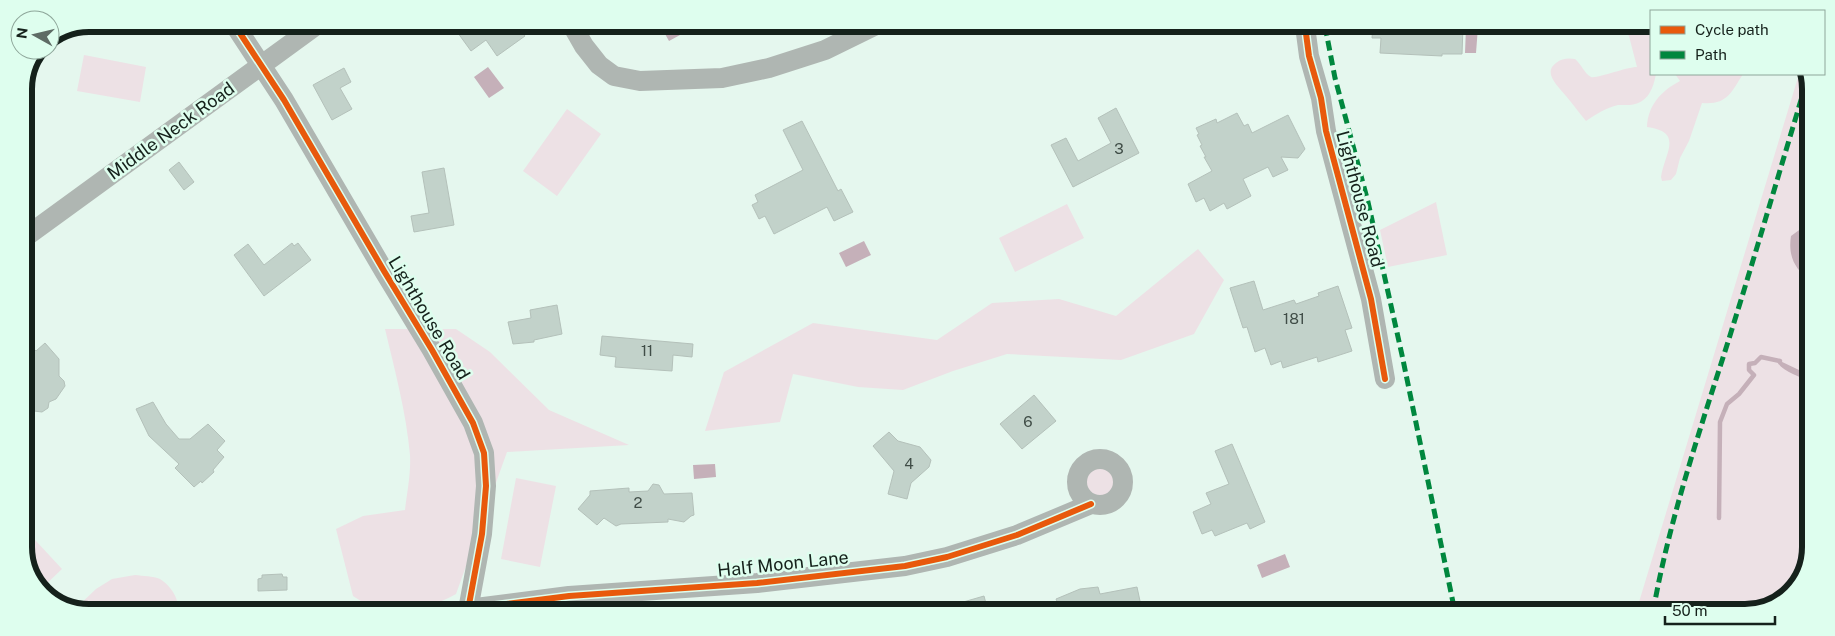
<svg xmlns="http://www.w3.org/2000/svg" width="1835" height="636" font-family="'Public Sans',sans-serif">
<rect width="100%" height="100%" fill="#e5f7ee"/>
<!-- green -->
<path fill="#ede1e5" d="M1622 27H1651V74H1656C1653 89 1648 103 1630 105 1626 105 1622 105 1618 105 1606 108 1596 114 1586 121 1579 113 1573 104 1566 96 1559 87 1542 73 1556 63 1562 58 1569 58 1575 59 1581 64 1585 74 1591 77 1597 79 1626 67 1637 67L1629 36Z
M84 55 146 67 140 102 77 91Z
M1675 74H1743C1731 93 1727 105 1702 103L1689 141 1680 158 1676 174 1671 180 1662 181 1661 177C1664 154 1685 132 1647 127 1648 105 1661 91 1680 81Z
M1799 74H1807L1811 85 1808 567 1785 599 1746 612H1636Z
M567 109 601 134 557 196 523 171Z
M1436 202 1447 255 1388 267 1380 230Z
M1067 204 1084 238 1015 272 999 238Z
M1198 249 1224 280 1194 334 1121 360 1007 354 953 371 903 390 858 387 793 374 780 422 705 431 724 372 813 323 937 340 992 303 1059 299 1116 316Z
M385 329H456L490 352 549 410 629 445 507 452 456 594C433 607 404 613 377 609 369 608 360 600 353 596L336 529 363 516 405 510C407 492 411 474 410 455 406 412 395 371 385 329Z
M1082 482a18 18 0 1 1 36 0a18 18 0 1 1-36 0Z
M516 478 556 486 540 567 501 559Z
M24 528 62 569 41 589 38 587 24 551Z
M135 575C143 576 153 576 160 579 170 585 179 598 178 609H75L96 589 112 579Z"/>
<!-- water -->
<path fill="#c5b0b9" d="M660 25H675L680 35 669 41Z
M1466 27H1478L1476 53H1465Z
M488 67 504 88 489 98 474 77Z
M1810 224V280C1794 269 1788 255 1791 236L1806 225Z
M864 241 871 255 846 267 839 253Z
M1776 359 1799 370 1809 371V382C1800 376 1779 371 1776 359Z
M715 464 716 477 694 479 693 465Z
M1285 554 1290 567 1262 578 1257 565Z"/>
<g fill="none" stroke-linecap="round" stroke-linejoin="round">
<!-- stream -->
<path stroke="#c5b0b9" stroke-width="4.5" d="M1719 518 1720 422 1727 404 1739 394 1754 375 1749 370V364L1755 363 1761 357 1780 361
M1807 568 1808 565"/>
</g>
<!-- building -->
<path fill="#c2d2ca" stroke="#b4c1ba" d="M462 25H516L525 36 497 56 486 40 471 51 455 29Z
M1373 26 1463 27 1462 54H1442V56L1380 53 1381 38H1372Z
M344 68 351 82 340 88 352 109 332 120 313 85Z
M1116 108 1139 153 1073 187 1051 145 1066 138 1078 161 1111 143 1098 118Z
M1237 113 1244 126 1248 124 1252 133 1288 115 1305 149 1298 158 1281 157 1288 170 1273 177 1268 167 1243 179 1251 196 1227 209 1224 203 1210 211 1204 198 1196 202 1188 184 1212 171 1204 157H1206L1200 146 1202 145 1197 135 1199 134 1196 128 1216 119 1217 123Z
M802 121 838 191 841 189 853 212 834 221 827 207 774 234 765 216 759 219 752 205 758 202 755 195 803 170 783 130Z
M179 162 194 182 184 190 169 170Z
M444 168 454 225 414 232 411 216 429 213 422 172Z
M292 243 294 246 298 243 311 260 264 296 234 255 248 244 264 265Z
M1254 281 1263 310 1294 300 1296 304 1319 296 1318 293 1338 286 1352 328 1345 330 1352 351 1318 362 1317 357 1283 368 1281 361 1271 365 1265 348 1255 352 1247 327 1243 328 1230 288Z
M557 305 562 334 534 340V342L513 344 508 322 531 318 530 310Z
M602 336 693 344 692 357 673 355 672 371 615 367 616 357 600 355Z
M45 343 59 359V376L64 381 65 386 56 399 49 402 48 408 42 412 34 411 31 435H24V357L34 349 36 351Z
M1034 395 1056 421 1022 449 1000 424Z
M153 402 166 424 179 439H190L208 424 225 441 217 450 224 457 213 470 214 472 202 483 201 481 194 487 175 468 179 464 149 436 136 409Z
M889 432 898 441 920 447 931 460 929 467 911 483 907 499 888 494 894 471 873 446Z
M1232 444 1265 522 1250 529 1247 523 1215 536 1212 530 1202 534 1193 512 1211 504 1206 493 1229 484 1215 451Z
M653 484 659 485 664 494 692 493 694 515 691 516 684 522 668 519V522L621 524 616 526 604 518 597 525 578 509 590 495V491L629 488V492L648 491Z
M282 574 283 577H287V590L258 591V579L262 578V575Z
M1098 587 1100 594 1137 587 1140 601 1128 611H1061L1056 599 1080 589Z
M984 596 988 611H946V607Z"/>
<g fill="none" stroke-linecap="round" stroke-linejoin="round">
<!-- minor -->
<path stroke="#afb6b2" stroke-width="20" d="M234 24 284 100 384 271 432 350 473 423 484 453 486 486 482 534 468 610
M572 25 584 46 599 65 614 76 640 81 722 78 769 68 825 50 876 25
M1305 26 1309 56 1321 98 1326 131 1371 299 1385 379
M24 238 318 24
M1077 482a23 23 0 1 1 46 0a23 23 0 1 1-46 0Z
M468 609 569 596 757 583 905 566 947 557 1017 535 1091 504"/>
<!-- quiet -->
<path stroke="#00873e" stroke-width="5" stroke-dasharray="10 5" stroke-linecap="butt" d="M1325 26 1335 78 1368 202 1402 355 1455 612
M1653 612C1669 521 1699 433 1727 345 1755 256 1781 166 1808 77"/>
<!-- cycleway casing -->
<g stroke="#defeee" stroke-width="9">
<path id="cycleway" d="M234 24 284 100 384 271 432 350 473 423 484 453 486 486 482 534 468 610
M1305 26 1309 56 1321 98 1326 131 1371 299 1385 379
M468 609 569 596 757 583 905 566 947 557 1017 535 1091 504"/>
</g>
<!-- cycleway -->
<use href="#cycleway" stroke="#e8590c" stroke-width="6"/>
</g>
<g text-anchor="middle" stroke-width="5" stroke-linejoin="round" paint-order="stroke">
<!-- number labels -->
<g font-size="15" fill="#404d47">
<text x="1119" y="154">3</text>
<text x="1294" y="324">181</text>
<text x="647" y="356">11</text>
<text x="1028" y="427">6</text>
<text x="909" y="469">4</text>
<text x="638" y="508">2</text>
</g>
<!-- street labels -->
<g font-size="18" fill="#15211b" stroke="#defeee">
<text transform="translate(171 131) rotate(-36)" y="6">Middle Neck Road</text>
<text transform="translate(1360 199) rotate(75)" y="6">Lighthouse Road</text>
<text transform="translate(429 318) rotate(59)" y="6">Lighthouse Road</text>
<text transform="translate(783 564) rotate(-6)" y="6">Half Moon Lane</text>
</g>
</g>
<!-- crop -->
<path d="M0 0H1835V636H0ZM89 32H1745A57 57 0 0 1 1802 89V547A57 57 0 0 1 1745 604H89A57 57 0 0 1 32 547V89A57 57 0 0 1 89 32Z" fill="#defeee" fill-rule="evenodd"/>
<path fill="none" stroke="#15211b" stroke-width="6" d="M89 32H1745A57 57 0 0 1 1802 89V547A57 57 0 0 1 1745 604H89A57 57 0 0 1 32 547V89A57 57 0 0 1 89 32Z"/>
<!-- legend -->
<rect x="1650" y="10" width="175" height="65" fill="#defeee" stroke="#8ea69a"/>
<rect x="1660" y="26" width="25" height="8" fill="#e8590c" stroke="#8ea69a"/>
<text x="1695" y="35" font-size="15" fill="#15211b">Cycle path</text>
<rect x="1660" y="51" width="25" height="8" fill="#00873e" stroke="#8ea69a"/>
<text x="1695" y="60" font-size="15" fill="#15211b">Path</text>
<!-- north arrow -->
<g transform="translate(35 35) rotate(278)"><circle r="24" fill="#defeee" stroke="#8ea69a"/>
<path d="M0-4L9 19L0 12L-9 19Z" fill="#5e6c65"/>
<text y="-8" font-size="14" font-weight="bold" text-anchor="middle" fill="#15211b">N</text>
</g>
<!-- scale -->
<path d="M1665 616v8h110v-8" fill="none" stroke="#15211b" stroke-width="2.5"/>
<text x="1672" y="616" font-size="15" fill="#15211b" stroke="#defeee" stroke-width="4" paint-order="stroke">50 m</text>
</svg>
